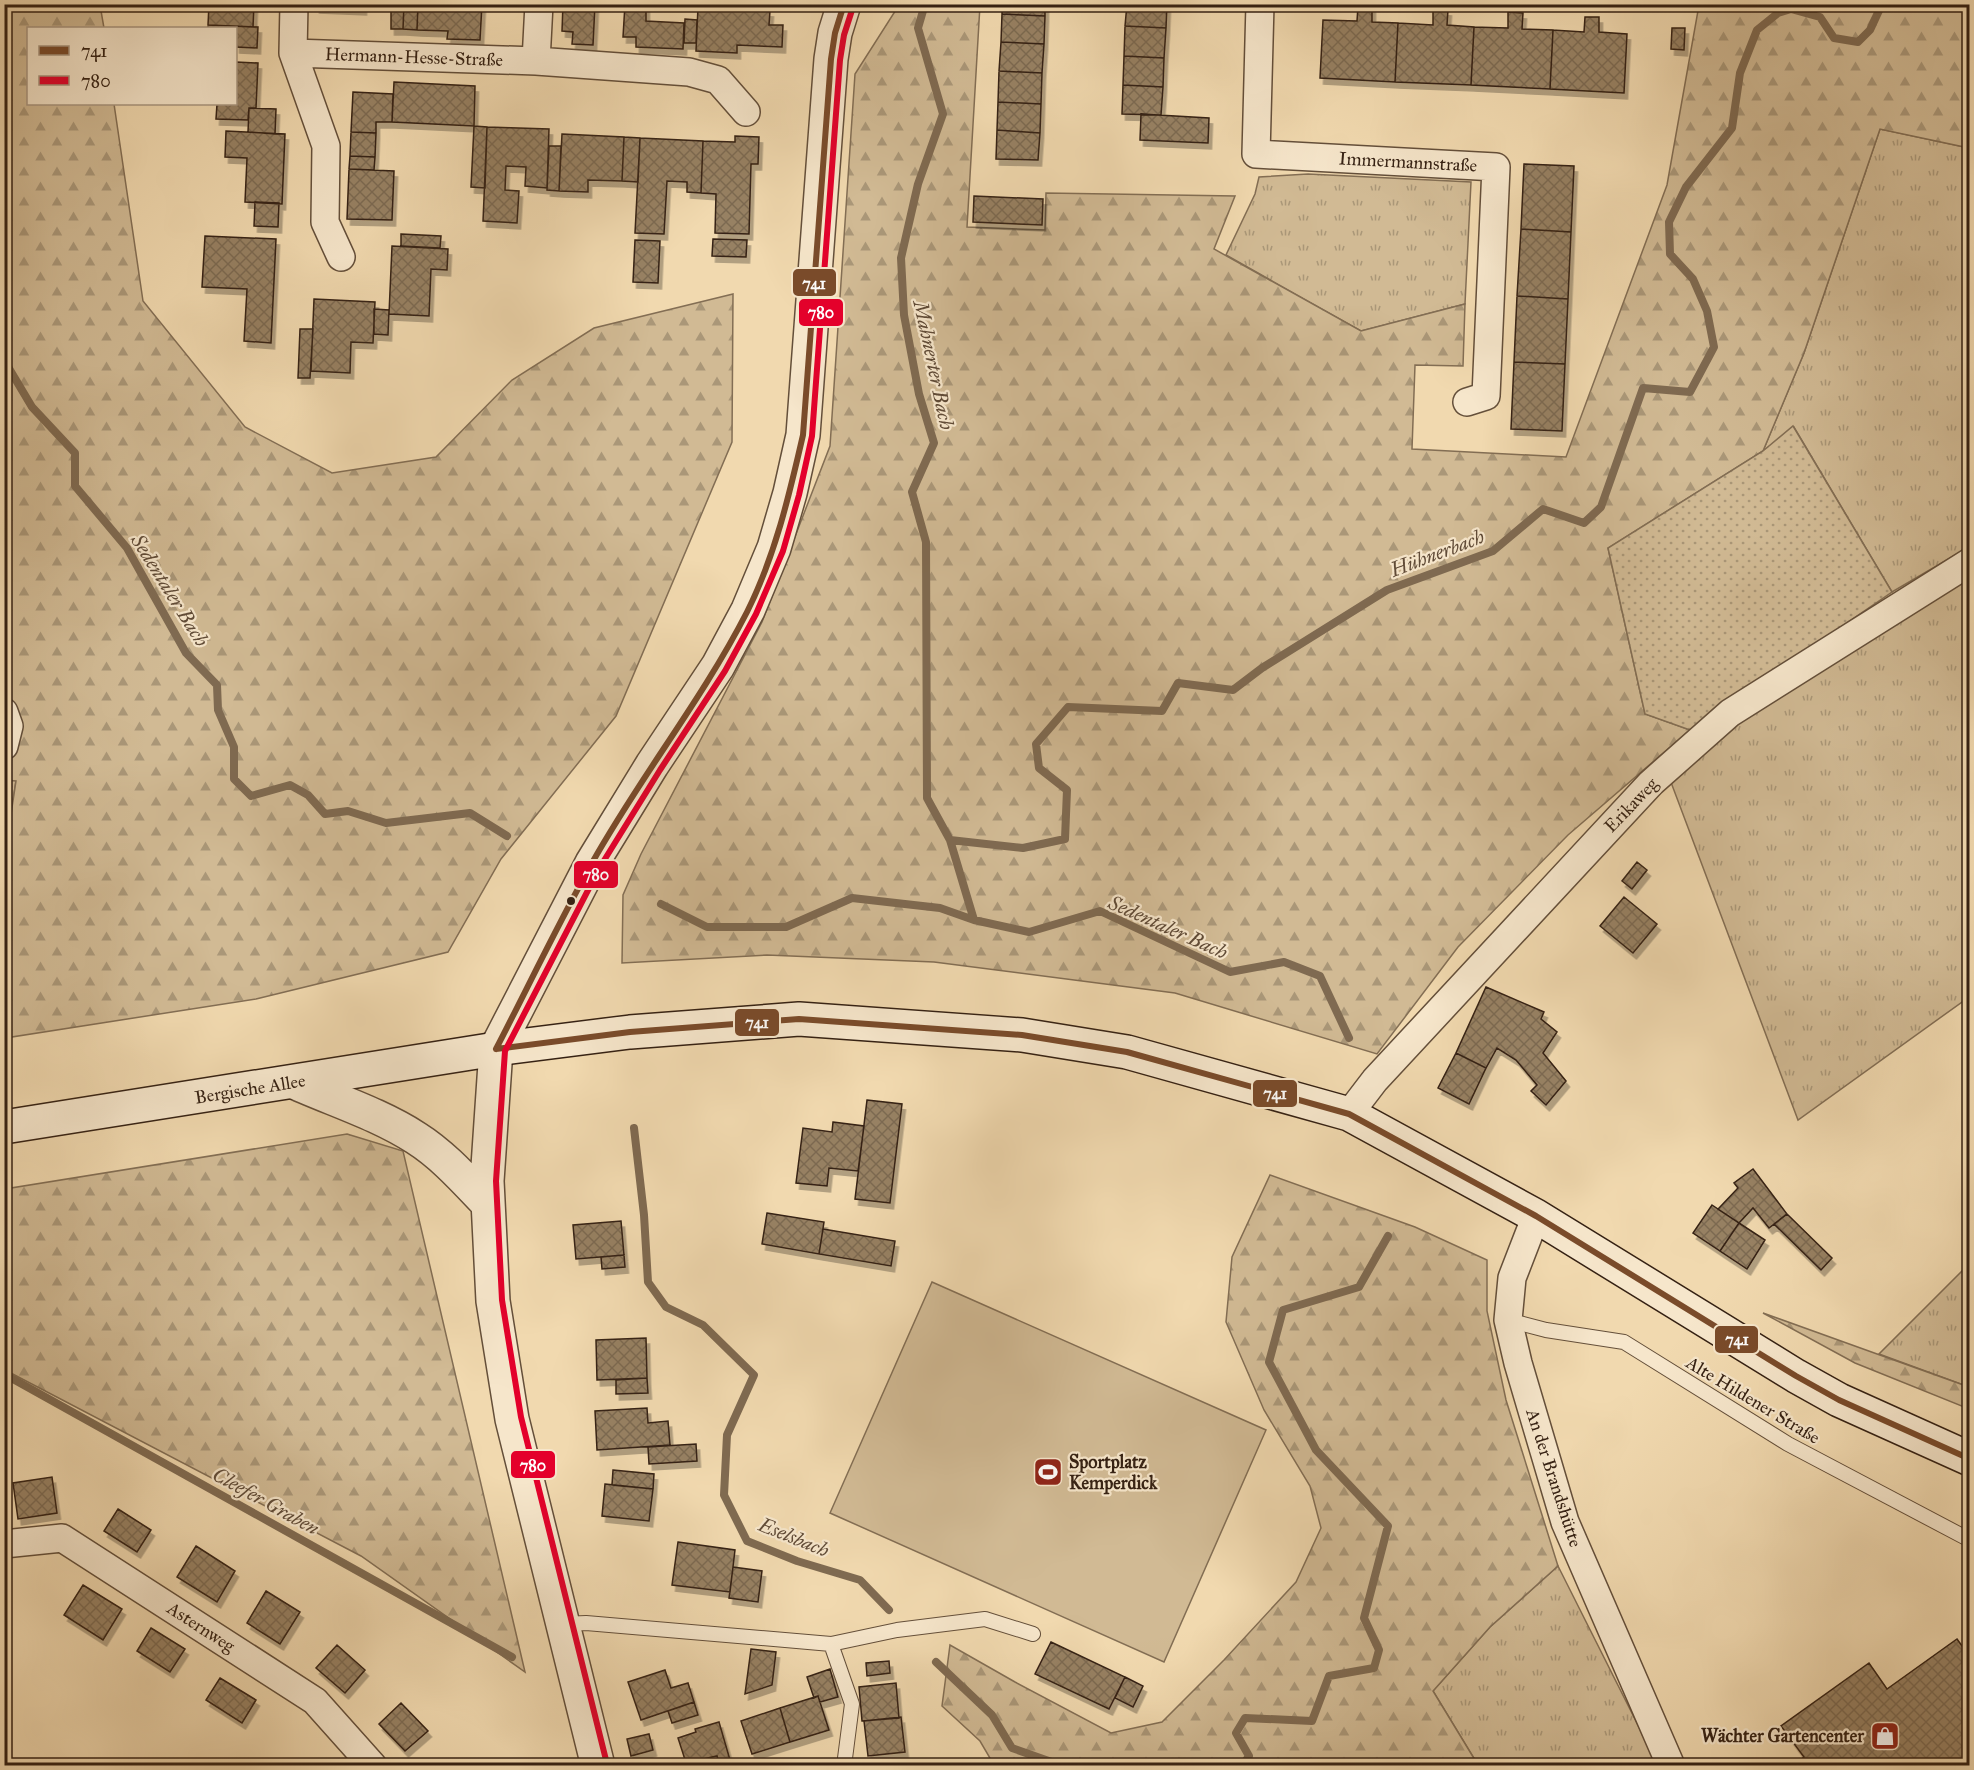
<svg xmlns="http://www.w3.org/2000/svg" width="1974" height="1770" font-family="'IM FELL Great Primer',serif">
<defs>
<pattern id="grass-tufts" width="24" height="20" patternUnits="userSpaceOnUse" patternTransform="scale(1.5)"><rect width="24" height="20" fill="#d1ba94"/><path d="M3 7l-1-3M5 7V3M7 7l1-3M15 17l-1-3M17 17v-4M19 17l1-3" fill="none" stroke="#aa9778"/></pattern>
<pattern id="forest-firs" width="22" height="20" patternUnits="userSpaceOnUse" patternTransform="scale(1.5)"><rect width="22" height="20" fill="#d1ba94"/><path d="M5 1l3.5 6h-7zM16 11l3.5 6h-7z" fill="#aa9778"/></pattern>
<pattern id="garden-dots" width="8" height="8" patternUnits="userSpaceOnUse" patternTransform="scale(1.5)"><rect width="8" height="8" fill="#d1ba94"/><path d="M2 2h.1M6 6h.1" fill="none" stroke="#aa9778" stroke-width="1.8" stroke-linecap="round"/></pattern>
<pattern id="building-cross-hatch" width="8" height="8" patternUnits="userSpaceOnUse" patternTransform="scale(1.5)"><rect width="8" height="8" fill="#978164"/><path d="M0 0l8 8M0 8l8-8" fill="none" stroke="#7c6951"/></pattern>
<filter id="shadow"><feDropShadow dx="3.5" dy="6" stdDeviation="0" flood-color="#0004"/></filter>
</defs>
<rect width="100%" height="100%" fill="#f1d9af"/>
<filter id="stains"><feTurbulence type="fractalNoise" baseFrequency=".00333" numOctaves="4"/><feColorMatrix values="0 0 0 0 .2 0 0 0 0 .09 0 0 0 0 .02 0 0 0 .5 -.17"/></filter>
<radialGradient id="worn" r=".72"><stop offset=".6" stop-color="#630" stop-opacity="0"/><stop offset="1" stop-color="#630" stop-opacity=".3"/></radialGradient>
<!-- grass -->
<path fill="url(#grass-tufts)" stroke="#836e54" stroke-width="1.5" d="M1880 129 1969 148V547L1892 592 1794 427 1763 451 1804 353Z
M1308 174 1471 182 1465 304 1361 331 1226 255 1255 194 1259 177Z
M1969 571V997L1798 1120 1669 777 1759 705Z
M5 780H16L5 854Z
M1969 1264V1387L1879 1354Z
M1558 1566 1658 1765H1478L1433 1691 1490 1627Z"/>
<!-- forest -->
<path fill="url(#forest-firs)" stroke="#836e54" stroke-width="1.5" d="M5 5H100L104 28H28V104H114L143 301 245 427 332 473 436 457 512 380 594 328 733 294 732 442 616 716 501 859 448 952 256 999 5 1038V854L16 781 4 780Z
M899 5H980L967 227 1045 230 1046 193 1235 196 1214 249 1361 331 1465 304 1463 366 1415 365 1412 449 1566 457 1667 185 1699 5H1969V148L1880 129 1804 353 1763 451 1608 548 1645 714 1690 730 1568 835 1458 947 1377 1054 1175 993 934 962 767 955 622 963 623 895 641 854 762 622 830 446 855 74Z
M347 1134 403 1151 525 1672 361 1556 5 1370V1189Z
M1270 1175 1415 1227 1487 1260V1311L1506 1400 1558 1566 1490 1627 1433 1691 1478 1765H994L980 1741 942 1706 950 1645 1015 1682 1111 1733 1162 1722 1224 1660 1296 1582 1321 1528 1310 1486 1264 1410 1226 1322 1232 1257Z
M1763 1313 1969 1387V1409L1855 1363Z"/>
<!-- garden -->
<path fill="url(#garden-dots)" stroke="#836e54" stroke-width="1.5" d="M1793 426 1892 592 1690 730 1645 714 1608 548 1763 451Z"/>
<!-- pitch -->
<path fill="#d1ba94" stroke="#836e54" stroke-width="1.5" d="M932 1282 1266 1430 1164 1662 830 1513Z"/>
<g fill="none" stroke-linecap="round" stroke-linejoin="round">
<!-- stream -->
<path stroke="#7f6a51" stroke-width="8" d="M925 4 918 28 943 114 918 184 901 258 904 315 919 394 934 443 912 492 926 542 927 798 950 840
M4 360 32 407 75 453V486L127 548 186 653 217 685 218 710 234 747V779L251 796 290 785 308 795 325 814 348 811 386 823 470 813 507 836
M661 904 707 927H786L852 898 940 908 974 920 1029 932 1100 911 1230 972 1284 962 1320 976 1349 1038
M974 920 950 840 1023 848 1065 839 1067 790 1039 768 1036 744 1068 707 1162 711 1178 683 1233 690 1262 668 1387 590 1493 551 1543 509 1584 523 1601 507 1643 388 1690 392 1714 347 1707 311 1693 279 1670 254 1669 222 1686 187 1732 128 1740 73 1757 30 1778 13 1791 9 1820 17 1834 38 1858 42 1870 30 1882 4
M634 1128 644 1215 648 1282 666 1307 703 1325 754 1375 727 1435 724 1495 747 1541 797 1561 860 1580 889 1610
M4 1374 512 1657
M936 1662 992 1715 1012 1748 1063 1766
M1242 1766 1249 1756 1236 1733 1245 1718 1312 1721 1329 1676 1374 1668 1379 1650 1364 1618 1388 1526 1316 1450 1269 1362 1283 1310 1359 1287 1388 1236"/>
</g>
<!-- building -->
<path fill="url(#building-cross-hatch)" stroke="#352113" stroke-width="1.5" filter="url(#shadow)" d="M209 4H254L253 27 208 25Z
M316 4H363V9L316 7Z
M391 4H404L403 29H391Z
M404 4H418L417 30 403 29Z
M418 4H482L480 40 447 39 448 31 417 30Z
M563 4H595L593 45 572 44 573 32 562 31Z
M625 4H646V21L684 23 683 49 636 47V37H623Z
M698 4H733L732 9 698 7Z
M1002 4H1045V16L1002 14Z
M1127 4H1167L1166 28 1125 26Z
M1358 6 1372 7V22L1398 23 1395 82 1320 78 1323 20 1357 21Z
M698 7 770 11 769 25H783L782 47 737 45V53L696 51Z
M1433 9 1448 10 1447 25 1474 27 1471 85 1395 82 1398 23 1433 25Z
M1508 12 1523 13 1522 29 1553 30 1550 89 1471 85 1474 27 1508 28Z
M1002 14 1045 16 1044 44 1001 42Z
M1585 17H1599V32L1627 34 1624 93 1550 89 1553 30 1584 32Z
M685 19 697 20 696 43H684Z
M208 25 258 27 257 48 236 47V28H208Z
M1125 26 1166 28 1164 58 1124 56Z
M1672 28H1685L1684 50 1671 49Z
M1001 42 1044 44 1042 73 999 71Z
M1124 56 1164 58 1163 87 1123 85Z
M236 62 258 63 256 108H249L248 120 216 119 217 104H236Z
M999 71 1042 73 1041 104 998 102Z
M394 82 475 86 474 126 392 122Z
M1123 85 1163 87 1161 115 1122 114Z
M353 92 393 94 392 122H376V133L351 132Z
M998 102 1041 104 1040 133 997 130Z
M249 108 276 109 275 134 248 132Z
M1141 114 1209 118 1208 143 1140 140Z
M474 126 487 127 485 188 471 187Z
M487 127 549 129 547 188 525 186 526 167 506 166 505 190 519 191 517 223 483 221Z
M997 130 1040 133 1038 160 996 159Z
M226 131 285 134 282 204 245 202 247 158 225 157Z
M351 132 376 133 375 157 350 156Z
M562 134 624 137 622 181 588 180V192L559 191Z
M735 136 759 137 758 164H751L749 234 715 233 716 194 701 193 703 141 735 142Z
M624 137 640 138 638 182 622 181Z
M640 138 703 141 701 193 687 192V182L667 181 664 234 635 233Z
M549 146H561L559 191 547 190Z
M350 156 375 157 374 170 349 169Z
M1524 164 1574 166 1571 232 1521 229Z
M349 169 394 171 392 220 347 219Z
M974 196 1043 199 1042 225 973 222Z
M255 202 279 203 278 227 254 226Z
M1521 229 1571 232 1568 299 1517 296Z
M401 234 441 236 440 248 401 246Z
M205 236 276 239 271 343 244 341 247 289 202 287Z
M713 239 747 240 746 257 712 256Z
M635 240 660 241 658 283 633 282Z
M392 246 448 249 447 270 431 269 429 316 389 314Z
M1517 296 1568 299 1565 364 1514 362Z
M314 299 375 302 373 343 351 342 350 373 311 371Z
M374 309 389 310 388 335 374 334Z
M300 329H313L310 378H298Z
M1514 362 1565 364 1562 431 1511 429Z
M1637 862 1647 870 1632 889 1622 881Z
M1624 897 1657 924 1633 953 1600 926Z
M1486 987 1544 1012 1541 1019 1557 1032 1543 1053 1566 1081 1546 1105 1531 1091 1537 1085 1516 1060 1497 1048 1486 1068 1456 1053Z
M1456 1053 1486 1068 1469 1104 1438 1088Z
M867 1100 902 1104 890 1203 855 1199Z
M833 1122 864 1126 858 1171 829 1168 827 1186 796 1183 803 1128 832 1132Z
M1753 1169 1787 1214 1769 1228 1753 1208 1739 1223 1718 1209 1738 1188 1734 1183Z
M1712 1205 1739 1223 1720 1251 1693 1233Z
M767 1213 824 1222 819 1254 762 1244Z
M1787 1214 1832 1258 1821 1270 1774 1224Z
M621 1221 624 1255 576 1259 573 1225Z
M1739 1223 1765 1240 1747 1269 1720 1251Z
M823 1229 895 1241 891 1266 819 1254Z
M624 1255 625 1267 602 1269 601 1257Z
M646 1338 647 1378 597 1380 596 1340Z
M647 1378 648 1393 616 1394V1380Z
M647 1408 648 1423 668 1421 670 1445 597 1450 595 1411Z
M696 1444 697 1461 649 1464 648 1447Z
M613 1470 654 1474 653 1489 612 1485Z
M52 1477 57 1513 18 1519 13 1483Z
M605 1484 653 1489 649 1521 602 1516Z
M118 1509 151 1530 137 1552 104 1531Z
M678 1542 735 1550 730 1592 672 1585Z
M196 1546 235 1571 217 1602 177 1577Z
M733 1567 762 1571 758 1602 729 1598Z
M83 1585 122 1609 103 1640 64 1615Z
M266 1591 300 1612 280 1644 247 1623Z
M151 1628 185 1649 170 1672 137 1651Z
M1957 1639 1970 1657V1766H1793L1804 1757 1781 1726 1869 1663 1887 1689Z
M1051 1642 1125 1677 1109 1709 1035 1674Z
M337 1645 365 1670 345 1693 316 1668Z
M751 1649 776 1652 772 1685 745 1694Z
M889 1661 890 1673 867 1676 866 1663Z
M830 1669 838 1697 820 1702 818 1696 814 1698 807 1677Z
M665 1670 671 1688 688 1683 694 1702 641 1720 628 1682Z
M1125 1677 1143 1686 1133 1707 1115 1698Z
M220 1678 256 1700 242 1723 206 1700Z
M896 1683 899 1718 862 1721 859 1687Z
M818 1696 829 1730 790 1742 780 1708Z
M694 1702 698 1715 672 1723 668 1711Z
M401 1703 428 1731 405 1751 379 1724Z
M780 1708 790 1742 752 1754 741 1721Z
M901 1717 905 1752 868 1756 864 1721Z
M719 1722 730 1760 719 1763 717 1756 703 1759 705 1763 687 1766 678 1738 696 1732 695 1729Z
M649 1734 653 1750 631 1756 627 1739Z
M961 1759 962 1766H929L928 1762Z"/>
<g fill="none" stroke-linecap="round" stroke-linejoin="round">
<!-- service casing -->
<g stroke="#644f3a" stroke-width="16">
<path id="service" d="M1508 1320 1546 1330 1624 1342 1788 1444 1970 1540
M563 1624 586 1623 831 1644 897 1630 985 1619 1033 1634
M831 1644 852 1704 844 1766"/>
</g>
<!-- minor casing -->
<g stroke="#644f3a" stroke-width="30">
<path id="minor" d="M294 4 293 53 326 146 325 222 341 257
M1260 4 1256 154 1496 167 1486 396 1467 402
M293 53 536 61 689 72 718 80 746 112
M536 61 539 4
M4 712 9 726 4 746
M1349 1114 1375 1080 1651 783 1730 713 1970 562
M1536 1216 1512 1278 1508 1320 1518 1363 1565 1522 1671 1766
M4 1544 62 1538 315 1701 373 1766"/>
</g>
<!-- tertiary casing -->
<g stroke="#644f3a" stroke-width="36">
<path id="tertiary" d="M294 1082C334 1100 379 1114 416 1138 443 1155 465 1180 487 1203
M598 1766 512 1419 493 1301 487 1181 496 1049 592 863 652 765 718 666 748 610 774 548 790 493 803 435 831 59 835 33 844 4"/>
</g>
<!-- secondary casing -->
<g stroke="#352113" stroke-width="36">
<path id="secondary" d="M4 1127 496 1049 630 1032 799 1019 1022 1035 1127 1052 1349 1114 1536 1216 1796 1376 1839 1400 1970 1459"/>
</g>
<!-- service -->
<use href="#service" stroke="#f6e6cb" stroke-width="14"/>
<!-- minor -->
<use href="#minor" stroke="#f6e6cb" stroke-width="27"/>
<!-- tertiary -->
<use href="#tertiary" stroke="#f6e6cb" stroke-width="33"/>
<!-- secondary -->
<use href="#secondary" stroke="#f6e6cb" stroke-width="33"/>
<!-- bus-1 casing -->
<g stroke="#f6e6cb" stroke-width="10">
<path id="bus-1" d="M496 1049 630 1032 799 1019 1022 1035 1127 1052 1349 1114 1536 1216 1796 1376 1839 1400 1970 1459
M496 1049C528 987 558 924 592 863 640 777 702 700 747 612 775 556 789 496 803 435L831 59 835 33 844 4"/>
</g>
<!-- bus-2 casing -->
<g stroke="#f6e6cb" stroke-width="10">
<path id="bus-2" d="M607 1764 521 1417 502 1300 496 1181 505 1051 600 867 660 770 725 671 756 614 783 551 799 495 812 436 840 60 844 35 853 7"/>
</g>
<!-- bus-1 -->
<use href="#bus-1" stroke="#7a4b2a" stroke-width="6"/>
<!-- bus-2 -->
<use href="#bus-2" stroke="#e4002b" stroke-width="6"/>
</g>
<!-- icons -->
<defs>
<g id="stadium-square" transform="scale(1.5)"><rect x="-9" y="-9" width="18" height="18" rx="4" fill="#8f2418" stroke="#f6e6cb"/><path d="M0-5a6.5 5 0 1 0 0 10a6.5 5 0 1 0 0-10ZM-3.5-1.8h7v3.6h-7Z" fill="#fff"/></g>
<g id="shop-square" transform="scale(1.5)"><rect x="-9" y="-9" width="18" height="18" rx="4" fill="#8f2418" stroke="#f6e6cb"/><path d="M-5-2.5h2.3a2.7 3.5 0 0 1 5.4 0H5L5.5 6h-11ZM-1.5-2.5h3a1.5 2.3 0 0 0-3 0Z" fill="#fff"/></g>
</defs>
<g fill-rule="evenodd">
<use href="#stadium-square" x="1048" y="1472"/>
<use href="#shop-square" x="1885" y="1736"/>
</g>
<!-- markers -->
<circle fill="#352113" stroke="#f6e6cb" stroke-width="2" cx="571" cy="901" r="5"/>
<g text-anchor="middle" stroke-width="4.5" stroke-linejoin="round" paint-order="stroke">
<!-- street labels -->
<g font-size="18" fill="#352113" stroke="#f6e6cb">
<text transform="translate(414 57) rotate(2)" y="6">Hermann-Hesse-Straße</text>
<text transform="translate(1408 162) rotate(3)" y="6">Immermannstraße</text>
<text transform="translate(1631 805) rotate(-46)" y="6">Erikaweg</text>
<text transform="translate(250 1089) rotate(-9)" y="6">Bergische Allee</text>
<text transform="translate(1753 1400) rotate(31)" y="6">Alte Hildener Straße</text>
<text transform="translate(1554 1478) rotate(72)" y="6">An der Brandshütte</text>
<text transform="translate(201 1627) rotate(33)" y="6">Asternweg</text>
</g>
<!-- poi labels -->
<g font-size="18" font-weight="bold" fill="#352113" stroke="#f6e6cb" text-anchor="start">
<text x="1069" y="1468">Sportplatz<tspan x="1069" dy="21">Kemperdick</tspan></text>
<text x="1864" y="1742" text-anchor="end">Wächter Gartencenter</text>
</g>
<!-- water labels -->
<g font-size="20" font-style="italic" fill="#604b37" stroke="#f6e6cb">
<text transform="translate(934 365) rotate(78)" y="7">Mahnerter Bach</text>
<text transform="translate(1437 553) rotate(-21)" y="7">Hühnerbach</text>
<text transform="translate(170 590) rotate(58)" y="7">Sedentaler Bach</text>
<text transform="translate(1168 927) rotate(24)" y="7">Sedentaler Bach</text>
<text transform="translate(266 1501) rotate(29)" y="7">Cleefer Graben</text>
<text transform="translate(794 1537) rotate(22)" y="7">Eselsbach</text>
</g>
</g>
<g stroke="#f6e6cb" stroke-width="2">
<rect x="792" y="268" width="45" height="29" rx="6" fill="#7a4b2a"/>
<rect x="798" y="298" width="46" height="29" rx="6" fill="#e4002b"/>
<rect x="573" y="860" width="46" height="29" rx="6" fill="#e4002b"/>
<rect x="734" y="1008" width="46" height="29" rx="6" fill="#7a4b2a"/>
<rect x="1252" y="1079" width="46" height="29" rx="6" fill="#7a4b2a"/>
<rect x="1714" y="1325" width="45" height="29" rx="6" fill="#7a4b2a"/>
<rect x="510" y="1450" width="46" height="29" rx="6" fill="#e4002b"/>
</g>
<g font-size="16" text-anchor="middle" font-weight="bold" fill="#fff">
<text x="814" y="289">741</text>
<text x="821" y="318">780</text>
<text x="596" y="880">780</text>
<text x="757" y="1028">741</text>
<text x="1275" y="1099">741</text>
<text x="1737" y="1345">741</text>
<text x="533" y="1471">780</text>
</g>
<!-- margin -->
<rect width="1974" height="1770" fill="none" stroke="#f1d9af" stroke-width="24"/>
<rect x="6" y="6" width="1962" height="1758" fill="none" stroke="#352113" stroke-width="3"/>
<rect x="12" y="12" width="1950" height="1746" fill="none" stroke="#352113" stroke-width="1.5"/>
<!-- legend -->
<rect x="27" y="27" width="210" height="78" fill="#f6e6cb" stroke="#a99781" stroke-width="1.5"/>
<rect x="39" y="46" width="30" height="9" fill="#7a4b2a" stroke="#a99781" stroke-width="1.5"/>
<text x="81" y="57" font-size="18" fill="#352113">741</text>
<rect x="39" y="76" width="30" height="9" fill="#e4002b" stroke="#a99781" stroke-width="1.5"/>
<text x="81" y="87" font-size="18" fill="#352113">780</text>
<rect width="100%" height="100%" filter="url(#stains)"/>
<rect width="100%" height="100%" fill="url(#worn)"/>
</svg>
